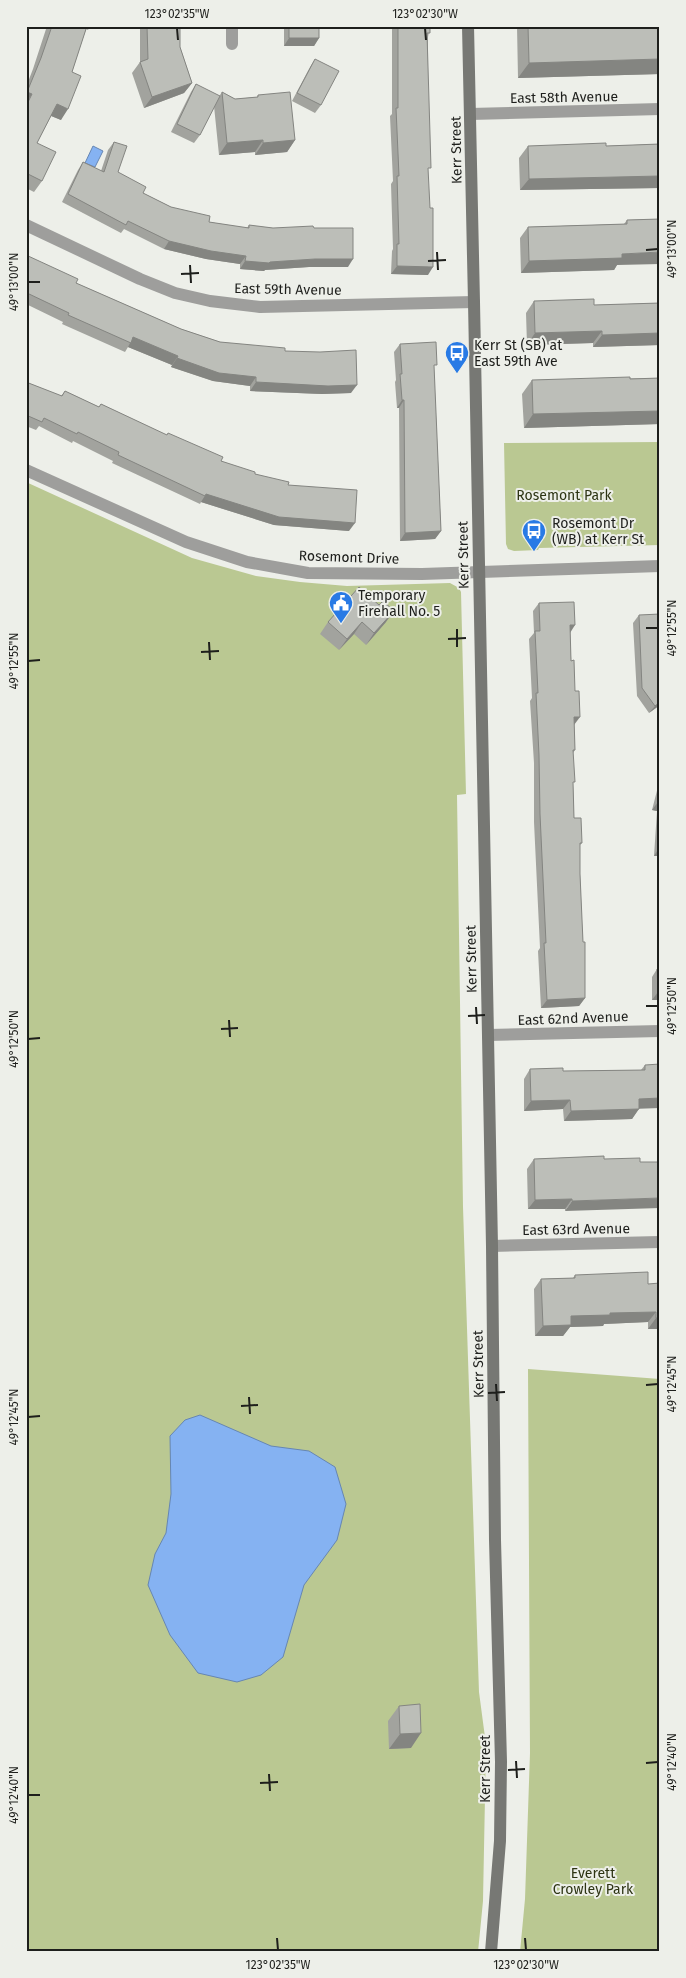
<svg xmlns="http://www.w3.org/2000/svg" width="686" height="1978" font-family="'Fira Sans',sans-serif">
<rect width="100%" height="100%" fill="#edefe9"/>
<!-- green -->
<path fill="#bac892" d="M660 442V545L539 548 538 550 514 551 508 549 506 544 504 443Z
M26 482 192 558 256 576 300 582 347 586 450 583 459 588 461 592 466 794 457 795 463 1207 479 1692 486 1745 483 1901 478 1952H26Z
M528 1369 660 1379V1952H520L525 1899 530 1753Z"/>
<!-- water -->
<path fill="#85b2f2" stroke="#6686b2" d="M93 146 103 151 95 167 85 163Z
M200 1415 271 1446 309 1451 335 1467 346 1504 337 1540 304 1585 283 1657 261 1675 237 1682 198 1673 170 1635 148 1585 155 1554 166 1533 171 1494 170 1436 185 1420Z"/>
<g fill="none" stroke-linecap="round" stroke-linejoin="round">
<!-- street -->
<path stroke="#9e9e9c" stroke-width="12" d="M232 26V44
M470 114 660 109
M26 225 140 279 175 293 210 301 260 307 474 302
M26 470 186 542 247 562 308 573 422 574 660 566
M488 1035 660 1031
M492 1246 660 1242"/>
<!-- secondary -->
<path stroke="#777874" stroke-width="12" d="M468 26 474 302 492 1246 495 1540 501 1762 500 1841 491 1952"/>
</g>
<!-- wall -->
<path fill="#a2a39e" d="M47 26H90L88 30 86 29 72 72 61 120 51 116 37 143 42 181 34 192 26 188V87L33 69Z
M140 26H180V47L192 83 184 93 144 108 132 73 140 62Z
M284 26H319V38L314 46H284Z
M392 26H430L428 37V275L391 274 392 251 393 249 391 184 393 181 390 116 392 114Z
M517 26H660V74L518 78Z
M315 59 321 105 315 113 292 101 310 67Z
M196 84 218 98 222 92 235 99 257 97 258 95 295 140 287 152 255 155V152L219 155 214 106 200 135 194 143 171 132 191 92Z
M114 142 118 172 143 193 171 207 209 222 247 228 249 225 273 228H314L348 267H309L265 270 264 271 240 269V264L206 259 164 249 124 229 121 233 62 202 78 170 83 162 101 171 108 150Z
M660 144V188L520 190 519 158 528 146H606Z
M660 219 617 265 614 270 521 273 520 238 528 227 624 224 627 220Z
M26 255 76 283 181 329 220 342 285 351 351 393 322 394 250 391V386L213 381 171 367 172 365 128 347 125 352 62 324 63 322 26 304Z
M534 301 594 305 660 303V345L593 347V343L527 345 526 313Z
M400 344 434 369 441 531 435 539 400 541 399 408H397L395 382 396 380 394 352Z
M660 378V424L524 428 522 394 532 380Z
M26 382 61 396 65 391 99 407 101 404 221 461 255 474 288 485 349 531 274 525 201 502 200 504 112 463 113 461 73 441 72 443 39 426 36 430 26 426Z
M539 603 570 632 575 750 573 753V785L574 818 582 843 580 845V874L585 998 579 1006 541 1008 538 951 540 948 534 822V763L530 701 532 698 529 639 534 633 533 611Z
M379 605 386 622 366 645 354 634 339 650 320 634 328 622Z
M639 615 660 705 649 713 637 696 633 623Z
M660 779V856H654L657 811 652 810Z
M660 936V1000H652V977L657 969H660L659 937Z
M645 1065 660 1108H639L632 1119 564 1121 563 1109 524 1111V1079L530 1069 563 1071 641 1070Z
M604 1156 565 1211V1209H528L527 1169 534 1159Z
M575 1275 648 1284 660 1329H648V1322L604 1324 603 1326 570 1327 563 1336H535L534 1289 541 1279 573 1278Z
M399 1706 411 1748 389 1749 388 1721Z"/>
<!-- shaded-wall -->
<path fill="#848581" d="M289 38H319L314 46H284Z
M660 59V74L518 78 529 63Z
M192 83 184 93 144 108 152 97Z
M27 92 32 94 26 103V94Z
M57 104 68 109 61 120 49 115Z
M263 140 255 152 219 155 227 143Z
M295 140 287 152 255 155 263 143Z
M660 176V188L520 190 529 179Z
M169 241 246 256 240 264 206 259 164 249Z
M660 252V264L617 265 614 270 521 273 529 261 622 254Z
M315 259H353L348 267H309L265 270 264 271 240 269 245 261 270 262Z
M397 266 433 267 428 275 391 274Z
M602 331 593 343 527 345 535 333Z
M660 333V345L593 347 602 335Z
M133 337 178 356 172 365 128 347Z
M177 358 256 377 250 386 213 381 171 367Z
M256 382 357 385 351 393 322 394 250 391Z
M402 400H404L399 408H397Z
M660 411V424L524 428 533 414Z
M206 494 355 523 349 531 274 525 201 502Z
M441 531 435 539 400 541 405 533Z
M394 611 386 622 366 645 374 633Z
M362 622 354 634 339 650 347 639Z
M570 625H575L570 633Z
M660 702V705L649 713 655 706Z
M574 717H580L574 725Z
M658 802H660V808L657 811 652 810Z
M659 848 660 856H654Z
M658 992H660V1000H652Z
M585 998 579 1006 541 1008 547 1000Z
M660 1098V1108L632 1109 639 1099Z
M570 1100 563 1109 524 1111 531 1101Z
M639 1109 632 1119 564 1121 571 1111Z
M660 1198V1208L565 1211 572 1201Z
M572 1199 565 1209H528L535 1200Z
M656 1312 648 1322 604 1324 603 1326 570 1327 563 1336H535L543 1326 571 1316 610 1313Z
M656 1318H660V1329H648Z
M421 1733 411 1748 389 1749 400 1734Z"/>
<!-- building -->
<path fill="#bcbeb8" stroke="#848581" d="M52 26H87L72 72 81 76 68 109 57 104 37 143 56 152 42 181 26 173V106L32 94 27 92 41 58Z
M147 26H180V47L192 83 152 97 140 62 148 59Z
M289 26H319V38H289Z
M398 26H430V33H427L431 168H428L430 208H433V267L397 266V244H399L397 176H399L396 108H398Z
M528 26H660V59L529 63Z
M315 59 339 71 321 105 297 93Z
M196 84 220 96 200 135 177 124Z
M222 92 235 99 258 97V95L290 92 295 140 263 143V140L227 143Z
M114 142 127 146 118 172 146 187 143 193 171 207 210 216 209 222 249 228V225L273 228 313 226 314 228H353V259H315L270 262 269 263 245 261 246 256 211 251 169 241 128 221 126 225 68 194 83 162 104 172Z
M606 143V146L660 144V176L529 179 528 146Z
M660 219V252L622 254V258L529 261 528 227 627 224V220Z
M26 255 78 279 76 283 181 329 220 342 285 348V351L320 352 356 350 357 385 328 386 256 382V377L219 373 177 358 178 356 133 337 131 343 68 315 69 313 27 293 26 295Z
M594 299V305L660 303V333L602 335V331L535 333 534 301Z
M436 342 437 365H434L441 531 405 533 404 400H402L400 374H402L400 344Z
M630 377V379L660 378V411L533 414 532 380Z
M26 382 62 396 65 391 99 407 101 404 167 435 168 433 223 457 221 461 255 472V474L289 482 288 485 357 490 355 523 279 517 206 494 205 496 118 455 119 452 78 432 77 434 44 418 42 422 26 415Z
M359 587 379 605 383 601 394 611 374 633 362 622 347 639 328 622Z
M574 602 575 625H570L571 661 574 660 575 691H579L580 717H574L575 750H573L575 782H573L574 818H581L582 843H580V874L583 942H585V998L547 1000 544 943H546L540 814 539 755 536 693H538L535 631H540L539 603Z
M660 614V702L655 706 642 688 639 615Z
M657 969H660V992H658Z
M660 1064V1098L639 1099V1109L571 1111 570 1100 531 1101 530 1069 563 1068V1071L645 1070V1065Z
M604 1156V1159L640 1158V1162H660V1198L572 1201V1199L535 1200 534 1159Z
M648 1272V1284L660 1283V1318H656V1312L610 1313V1315L571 1316V1325L543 1326 541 1279 575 1278V1275Z
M420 1704 421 1733 400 1734 399 1706Z"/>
<!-- ticks -->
<path fill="none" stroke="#1e1f1c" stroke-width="2" d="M177 28 178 40M425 28 426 40M646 250 658 249M437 252 438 270M428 261 446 260M190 265 191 283M181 274 199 273M28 282H40M646 628H658M457 629V647M448 639 466 638M209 642 210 660M201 652 219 651M28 661 40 660M646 1006H658M476 1007 477 1024M468 1016 485 1015M229 1020 230 1037M221 1029 238 1028M28 1039 40 1038M496 1384 497 1401M646 1385 658 1384M488 1393 505 1392M249 1397 250 1414M241 1406 258 1405M28 1417 40 1416M516 1761 517 1778M646 1763 658 1762M508 1770 525 1769M269 1774 270 1791M260 1783 278 1782M28 1795H40M277 1938 278 1950M525 1938 526 1950"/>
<!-- icons -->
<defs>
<g id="bus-pin" transform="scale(1.25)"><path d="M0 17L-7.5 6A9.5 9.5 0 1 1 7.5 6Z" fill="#287ae5" stroke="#edefe9"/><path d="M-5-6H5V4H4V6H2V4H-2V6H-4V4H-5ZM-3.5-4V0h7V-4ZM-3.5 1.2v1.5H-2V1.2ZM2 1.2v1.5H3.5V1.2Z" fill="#fff"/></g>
<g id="civic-pin" transform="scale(1.25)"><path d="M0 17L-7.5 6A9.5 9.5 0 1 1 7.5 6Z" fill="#287ae5" stroke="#edefe9"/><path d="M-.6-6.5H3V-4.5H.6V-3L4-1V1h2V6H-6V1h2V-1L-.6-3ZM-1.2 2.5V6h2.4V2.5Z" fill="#fff"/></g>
</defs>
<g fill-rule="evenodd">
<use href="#bus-pin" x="457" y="353"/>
<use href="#bus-pin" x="534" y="531"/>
<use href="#civic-pin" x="341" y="603"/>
</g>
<g text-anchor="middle" stroke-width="4" stroke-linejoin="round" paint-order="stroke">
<!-- street labels -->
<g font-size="14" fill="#1e1f1c" stroke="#edefe9">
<text transform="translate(564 97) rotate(-1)" y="5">East 58th Avenue</text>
<text transform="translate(456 150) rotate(-91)" y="5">Kerr Street</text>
<text transform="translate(288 289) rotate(1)" y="5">East 59th Avenue</text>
<text transform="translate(463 555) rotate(-91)" y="5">Kerr Street</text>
<text transform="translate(349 557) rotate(2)" y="5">Rosemont Drive</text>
<text transform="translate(471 959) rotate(-91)" y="5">Kerr Street</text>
<text transform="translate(573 1018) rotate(-2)" y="5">East 62nd Avenue</text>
<text transform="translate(576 1229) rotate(-1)" y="5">East 63rd Avenue</text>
<text transform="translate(478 1364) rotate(-91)" y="5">Kerr Street</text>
<text transform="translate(485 1769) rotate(-90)" y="5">Kerr Street</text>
</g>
<!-- poi labels -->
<g font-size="14" fill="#1e1f1c" stroke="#edefe9" text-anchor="start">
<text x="474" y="350">Kerr St (SB) at<tspan x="474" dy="16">East 59th Ave</tspan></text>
<text x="552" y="528">Rosemont Dr<tspan x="552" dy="16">(WB) at Kerr St</tspan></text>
<text x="358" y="600">Temporary<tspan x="358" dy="16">Firehall No. 5</tspan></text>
</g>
<!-- park labels -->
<g font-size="14" fill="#2d3413" stroke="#edefe9">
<text x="564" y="500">Rosemont Park</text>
<text x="593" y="1878">Everett<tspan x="593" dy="16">Crowley Park</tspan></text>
</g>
</g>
<!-- border -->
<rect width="686" height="1978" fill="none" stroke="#edefe9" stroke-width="55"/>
<rect x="28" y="28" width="630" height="1922" fill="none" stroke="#1e1f1c" stroke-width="2"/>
<g font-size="12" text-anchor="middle" fill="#1e1f1c">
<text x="177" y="18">123°02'35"W</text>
<text x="425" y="18">123°02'30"W</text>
<text transform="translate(672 249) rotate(-90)" y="4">49°13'00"N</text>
<text transform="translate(14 282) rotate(-90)" y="4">49°13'00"N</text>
<text transform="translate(672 628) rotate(-90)" y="4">49°12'55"N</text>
<text transform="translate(14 661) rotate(-90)" y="4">49°12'55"N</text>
<text transform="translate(672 1006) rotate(-90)" y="4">49°12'50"N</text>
<text transform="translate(14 1039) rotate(-90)" y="4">49°12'50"N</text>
<text transform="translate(672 1384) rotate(-90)" y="4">49°12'45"N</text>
<text transform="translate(14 1417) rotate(-90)" y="4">49°12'45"N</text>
<text transform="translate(672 1762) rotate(-90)" y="4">49°12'40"N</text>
<text transform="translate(14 1795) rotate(-90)" y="4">49°12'40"N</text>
<text x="278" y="1969">123°02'35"W</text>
<text x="526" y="1969">123°02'30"W</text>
</g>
</svg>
